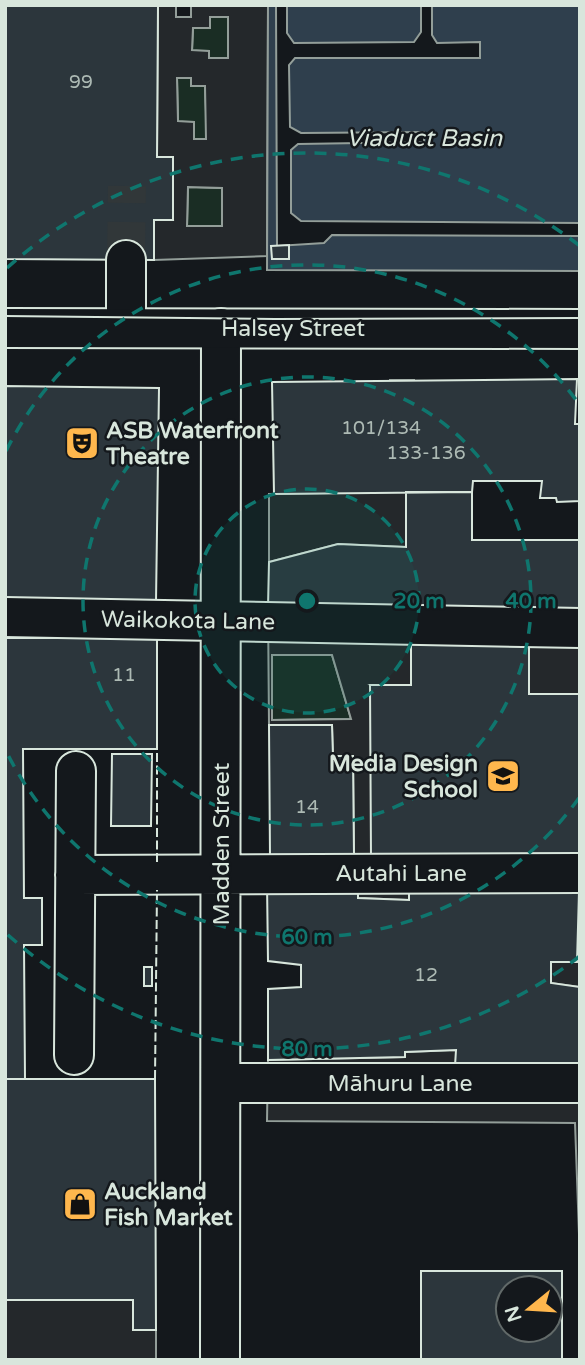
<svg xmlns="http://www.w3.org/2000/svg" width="585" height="1365" font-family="'Varela Round',sans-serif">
<rect width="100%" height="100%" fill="#14181c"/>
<!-- green -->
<path fill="#1a2d24" stroke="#939e99" stroke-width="2" d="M209 17H228V58H208L192 51 193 27Z
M177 78H191L205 85 207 139H194L178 121Z
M188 187 222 188V226H187Z
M271 654 332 655 351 719 271 720Z"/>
<!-- parking -->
<path fill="#24282b" stroke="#939e99" stroke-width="2" fill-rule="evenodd" d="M158 5H176V17H191V6L268 5 267 256 154 260V220H173L157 157ZM210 17H228V58H209V51L192 50 193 28H210ZM177 78H191V86H205L206 139H194V122L178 121ZM188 187 222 188V226H187Z
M390 380H414L413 492 406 547 338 544 269 562V494L390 492Z
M268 607 580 612V694H529V645L411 644V685H370L580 859V987L551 983V962H577L409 892V900L358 898 354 855 353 756H333L332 725H269ZM272 655H332L351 719 272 720Z
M456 1050 580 1067V1262L575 1123 267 1121 268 1060 405 1057V1052Z
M5 1300H133V1330H156V1360H5Z"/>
<!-- water -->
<path fill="#2f3f4d" stroke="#939e99" stroke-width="2" d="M268 5H580V271L267 270Z"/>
<!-- pier -->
<path fill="#14181c" stroke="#939e99" stroke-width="2" d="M276 5H287V33L294 43 414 42 421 32V5H432V35L437 43 480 42V58H295L289 65 290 127 301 133 424 132V142L298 144 291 150V213L301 221 580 223V236L332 235 324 243 277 246Z"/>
<!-- building -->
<path fill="#2c363c" stroke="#d8e6dc" stroke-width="2" fill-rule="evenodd" d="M5 5H158L157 157H173V220H154V260L5 259Z
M289 245V259H272L271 246Z
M577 379 575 424H580V501L557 502 556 498H540L542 481H473L472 492 274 494 272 382Z
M5 386 159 388 156 602 5 600Z
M406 492H472V540H580V612L268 607 269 562 338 544 406 547Z
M5 638H157V749H23L24 898H42V945H24L25 1079H5Z
M411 644H529V694H580V859H371L370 685H411Z
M269 725H332L333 756H353L354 855 270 856Z
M112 754H152L151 826H111Z
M267 883 358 884V898L409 900V891L579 892 577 962H551V983L580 987V1067L455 1066 456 1050 405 1052V1057L268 1060V989L301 987V965L268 961Z
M144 967H152V986H144Z
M5 1079H155L156 1330H133V1300H5Z
M421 1271H562V1360H421ZM508 1288H550V1330H508Z"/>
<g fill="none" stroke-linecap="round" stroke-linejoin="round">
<!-- minor-tunnel -->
<path stroke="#313739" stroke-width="38" stroke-dasharray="38 19" stroke-linecap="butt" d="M126 260 127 186"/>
<!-- minor casing -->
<g stroke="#d8e6dc" stroke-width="42">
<path id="minor" d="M126 328V260
M5 617 580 628
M75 875 580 873
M74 1055 76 771
M221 1083H580
M220 1360 221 328"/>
</g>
<!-- major casing -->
<g stroke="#d8e6dc" stroke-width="42">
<path id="major" d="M5 328 580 329"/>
</g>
<!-- minor -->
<use href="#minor" stroke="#14181c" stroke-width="38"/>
<!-- major -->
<use href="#major" stroke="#14181c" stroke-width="38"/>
<!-- tram -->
<path stroke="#d8e6dc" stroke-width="2" d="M5 316 275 319 580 318"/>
<!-- fence -->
<path stroke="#d8e6dc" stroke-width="2" stroke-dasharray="9 3.5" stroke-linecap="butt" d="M157 862V749
M155 1079 157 890"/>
</g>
<!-- distance rings -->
<circle cx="307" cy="601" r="112" fill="#0f766e" fill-opacity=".12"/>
<g fill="none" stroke="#0f766e" stroke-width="3.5" stroke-dasharray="12 9">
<circle cx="307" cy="601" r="112"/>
<circle cx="307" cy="601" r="224"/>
<path d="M579 798A336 336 0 0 1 6 751M6 451A336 336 0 0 1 579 404"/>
<path d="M580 956A448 448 0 0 1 7 934M7 268A448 448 0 0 1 580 246"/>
</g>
<!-- icons -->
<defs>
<g id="theatre-square" transform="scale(1.75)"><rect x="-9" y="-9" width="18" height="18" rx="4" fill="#ffb74d" stroke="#14181c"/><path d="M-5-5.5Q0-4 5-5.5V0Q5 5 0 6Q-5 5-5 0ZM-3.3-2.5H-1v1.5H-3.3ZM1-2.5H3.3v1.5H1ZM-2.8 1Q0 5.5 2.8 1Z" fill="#111"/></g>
<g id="university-square" transform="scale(1.75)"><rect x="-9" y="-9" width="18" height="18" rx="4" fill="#ffb74d" stroke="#14181c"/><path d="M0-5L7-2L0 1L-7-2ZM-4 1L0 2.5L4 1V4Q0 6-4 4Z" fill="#111"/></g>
<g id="shop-square" transform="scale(1.75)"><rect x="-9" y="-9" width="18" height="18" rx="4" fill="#ffb74d" stroke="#14181c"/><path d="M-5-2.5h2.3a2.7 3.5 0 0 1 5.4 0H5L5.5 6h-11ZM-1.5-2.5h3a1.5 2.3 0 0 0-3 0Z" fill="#111"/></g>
</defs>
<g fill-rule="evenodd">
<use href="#theatre-square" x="82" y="443"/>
<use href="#university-square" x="503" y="776"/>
<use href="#shop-square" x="80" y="1204"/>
</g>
<g text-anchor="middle" stroke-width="5" stroke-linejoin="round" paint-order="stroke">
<!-- number labels -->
<g font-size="19" fill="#adbab4">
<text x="81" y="88">99</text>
<text x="381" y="434">101/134</text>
<text x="426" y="459">133-136</text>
<text x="124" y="681">11</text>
<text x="307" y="813">14</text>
<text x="426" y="981">12</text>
</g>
<!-- street labels -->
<g font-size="23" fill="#d8e6dc" stroke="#14181c">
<text x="293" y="336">Halsey Street</text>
<text transform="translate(188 620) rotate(1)" y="8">Waikokota Lane</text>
<text transform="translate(221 844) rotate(-90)" y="8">Madden Street</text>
<text x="401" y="881">Autahi Lane</text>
<text x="400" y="1091">Māhuru Lane</text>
</g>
<!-- poi labels -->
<g font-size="23" font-weight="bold" fill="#d8e6dc" stroke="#14181c" text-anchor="start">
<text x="106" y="438">ASB Waterfront<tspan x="106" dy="26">Theatre</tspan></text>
<text x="478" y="771" text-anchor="end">Media Design<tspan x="478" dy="26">School</tspan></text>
<text x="104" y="1199">Auckland<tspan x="104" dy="26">Fish Market</tspan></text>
</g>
<!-- water labels -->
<g font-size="24" font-style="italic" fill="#d8e6dc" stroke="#14181c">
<text x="424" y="146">Viaduct Basin</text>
</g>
</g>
<circle cx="307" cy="601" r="10" fill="#0f766e" stroke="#14181c" stroke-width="3.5"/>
<g font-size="21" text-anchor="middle" font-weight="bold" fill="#0f766e" stroke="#14181c" stroke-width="5" stroke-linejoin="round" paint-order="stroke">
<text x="419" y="608">20 m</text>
<text x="531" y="608">40 m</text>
<text x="307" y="944">60 m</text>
<text x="307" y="1056">80 m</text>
</g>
<!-- border -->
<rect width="585" height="1365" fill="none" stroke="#d8e6dc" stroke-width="14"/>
<!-- north arrow -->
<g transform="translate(529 1309) rotate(252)"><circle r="33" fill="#14181c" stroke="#626a69" stroke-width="2"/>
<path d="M0-5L12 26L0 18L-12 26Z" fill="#ffb74d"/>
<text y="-10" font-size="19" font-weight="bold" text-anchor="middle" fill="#d8e6dc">N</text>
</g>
</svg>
